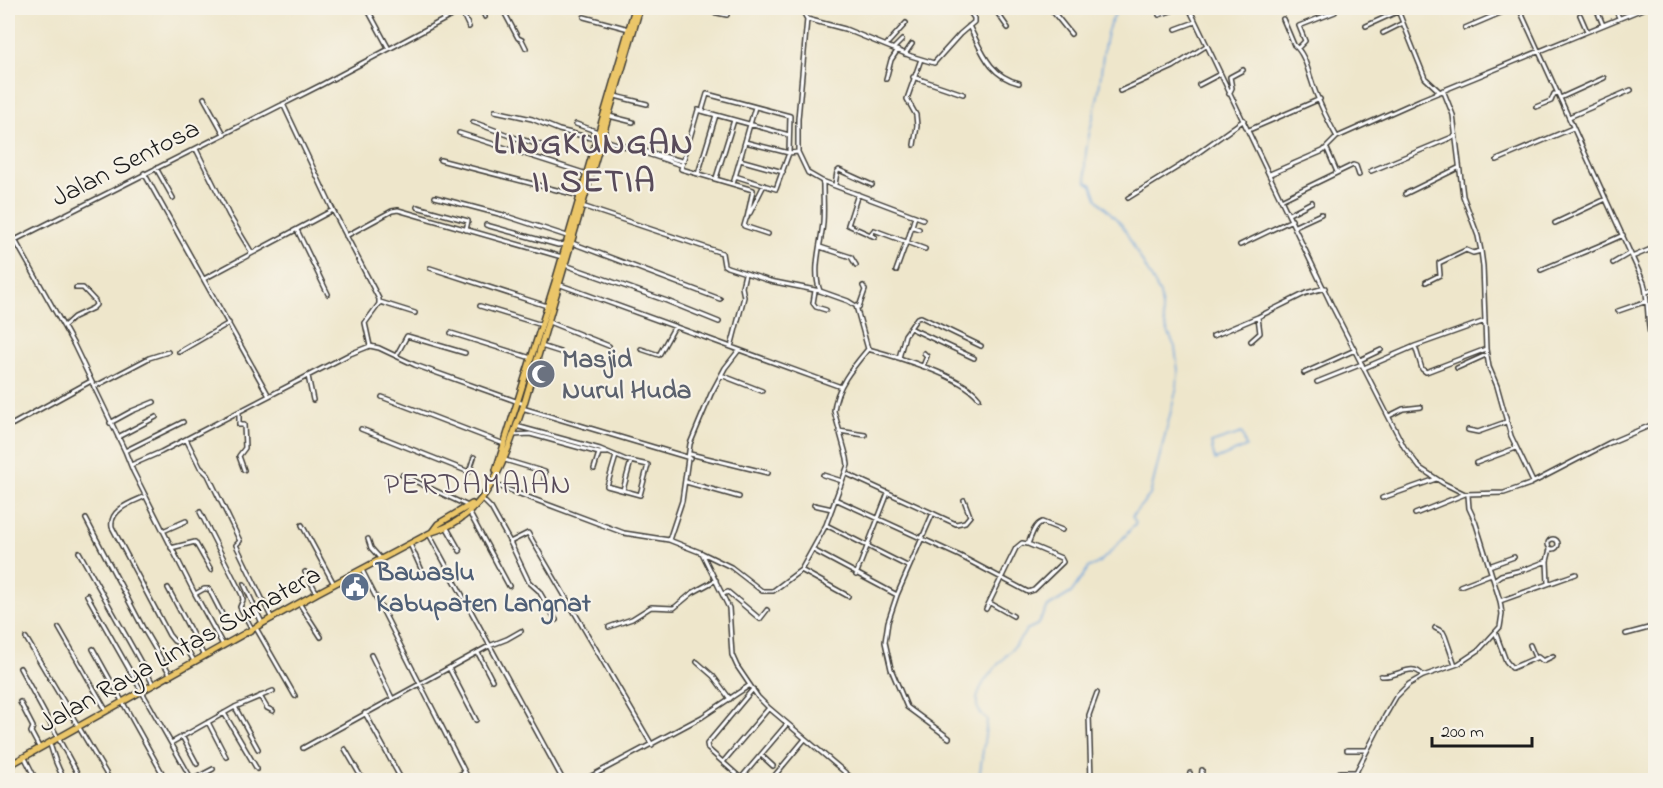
<svg xmlns="http://www.w3.org/2000/svg" width="1663" height="788" font-family="'Indie Flower',sans-serif">
<rect width="100%" height="100%" fill="#f7f3e8"/>
<filter id="ink" filterUnits="userSpaceOnUse"><feTurbulence type="fractalNoise" baseFrequency=".0167" numOctaves="2"/><feDisplacementMap in="SourceGraphic" scale="12" xChannelSelector="R" yChannelSelector="G"/><feConvolveMatrix kernelMatrix="1 2 1 2 8 2 1 2 1" color-interpolation-filters="sRGB"/></filter>
<filter id="wash" filterUnits="userSpaceOnUse"><feTurbulence type="fractalNoise" baseFrequency=".008" numOctaves="4" result="noise"/><feDisplacementMap in="SourceGraphic" scale="24" xChannelSelector="R" yChannelSelector="G"/><feGaussianBlur stdDeviation="1.35" result="paint"/><feColorMatrix in="noise" values="0 0 0 0 0 0 0 0 0 0 0 0 0 0 0 0 0 1.4 0 .05"/><feComposite in="paint" operator="in"/></filter>
<g filter="url(#wash)">
<rect width="100%" height="100%" fill="#eee6cb"/>
<g fill="none" stroke-linecap="round" stroke-linejoin="round">
<!-- stream -->
<path stroke="#6ea2da" stroke-width="1.5" d="M1242 433 1246 447 1215 460 1211 443Z
M979 780 987 720C985 717 980 713 978 709 969 683 1017 651 1026 630L1037 625 1048 607 1071 593 1089 567C1102 566 1126 534 1136 523L1132 516 1150 495 1177 387 1178 371 1175 347 1164 323 1160 294 1122 225 1097 199 1092 185 1087 182C1080 151 1095 120 1099 89 1102 71 1102 52 1107 33 1109 24 1115 17 1117 8"/>
</g>
</g>
<g filter="url(#ink)">
<g fill="none" stroke-linecap="round" stroke-linejoin="round">
<!-- minor casing -->
<g stroke="#3c3a36" stroke-width="6">
<path id="minor" d="M481 8 485 17
M502 8 518 38 522 40 526 48
M693 8 727 15
M994 8 1008 28
M1050 8 1071 34
M1189 8 1333 308 1404 447 1420 468 1443 483 1465 494 1504 493 1530 484 1609 443 1656 423
M1397 8 1425 78 1439 91
M1519 8 1644 283C1650 305 1645 330 1656 352
M1596 8 1603 25
M1615 8 1619 18
M461 10 469 27
M369 12 389 49
M1159 15 1180 8
M1580 15 1587 31
M584 17 629 29
M807 19 845 29 911 56 934 63 960 34 974 22V18L967 8
M1283 19 1294 45C1304 53 1307 67 1311 79 1317 99 1327 119 1337 137
M969 26C982 51 989 76 1019 83
M1366 26 1399 11
M1465 28 1512 8
M1176 29 1195 22
M1383 33 1403 23
M887 44 906 23
M894 48 902 40
M1298 48 1305 41 1299 26 1335 12
M905 54 912 44
M913 77 963 94
M886 79 891 60 897 51
M1199 85 1220 74
M1443 90 1453 115 1463 196 1478 236 1481 251 1483 266 1486 349 1489 367 1497 386 1511 436 1533 482
M1120 91 1173 67 1206 46
M1229 94 1232 88 1230 77 1243 70
M615 96 647 104
M204 98 224 134
M1560 98 1604 78
M283 104 333 210 379 299V304L365 323 370 346
M1536 107 1551 101 1554 94 1558 93
M495 111 532 119 559 130 595 139
M702 111 707 94 790 116 789 153 776 189 735 176
M609 116 633 122
M1569 117 1631 90
M473 122 516 138 541 145
M576 124 598 132
M1249 130 1320 99
M459 133 587 174
M602 139 681 165
M745 142 789 153 798 152
M914 145 917 126 916 115 907 99 921 59
M625 146 682 161
M196 149 229 215 252 253
M1327 149 1337 172
M440 160 580 196
M740 160 783 172
M1497 160 1573 128
M156 168 173 198
M1371 171 1455 136
M144 173 269 396
M698 174 716 115
M1270 174 1323 151 1337 137 1420 100 1645 8
M716 178 734 120
M822 181 923 219
M733 184 755 107
M835 185 837 172 839 170 872 185
M858 194 848 225 875 237
M1405 194 1458 168
M435 197 503 215 567 236
M1128 198 1181 165 1244 120
M1283 199 1353 165 1356 166 1359 175
M582 206 719 252 722 253 724 265 727 267 770 281 820 291
M417 207 468 221 466 230
M750 213 764 185
M1289 214 1312 202
M747 218 753 190 681 169 698 110 789 135
M746 219 744 226 768 234
M1555 223 1606 199
M486 225 558 245 566 244
M1295 226 1321 214
M913 227 919 229
M297 230 328 294
M8 235 15 240
M870 235 874 230 925 249
M346 236 392 211 398 210 562 257
M572 243 720 299
M907 243 915 216
M1240 245 1292 220
M820 247 851 257 856 265
M1632 257 1656 247
M1613 263 1630 253
M565 265 667 301 719 322
M430 268 547 306
M1541 270C1568 258 1596 248 1623 235
M896 271 906 243
M204 279 333 210
M1426 282 1440 275 1439 263 1466 250 1473 253 1481 251
M558 284 841 387
M815 291 813 303 816 307 826 310
M1646 292 1656 289
M380 302 415 313
M480 306 542 325
M857 307H859L865 290 863 286
M1618 311 1647 301
M549 322 609 346
M64 326 74 317 93 308 96 305 95 301 83 288H76
M910 328 917 318 921 317 981 346
M451 333 531 358
M1213 336 1258 317 1306 293 1325 288
M1251 341 1260 333 1258 317
M541 346 560 352
M1415 346 1422 369 1426 372 1486 349
M731 347 744 297 742 287 745 274
M641 349 659 355 675 326
M868 349C894 356 963 376 979 398
M179 352 229 323
M396 356 407 336 465 353
M899 358 905 335 910 328 974 358
M1360 360 1381 350
M923 366 927 356 924 353
M1364 368 1415 346 1485 321
M1457 368 1486 355
M1304 373 1355 350
M721 375 762 391
M308 376 313 400
M1317 382 1362 364
M94 387 149 358 168 352
M382 397 504 444
M522 408 690 458
M239 412V425H244L245 448 239 456 244 470
M1389 416 1403 409 1421 407
M110 423 132 411 154 402
M13 424 91 381
M516 426 600 449 626 460 648 465 640 495 607 486 616 456
M361 429 469 472 474 457
M1468 430 1478 432 1506 422
M839 431 865 435
M513 435 530 434 599 453H607
M118 437 156 417
M186 439 200 467 208 475 240 541 236 545 272 619
M125 451 183 422
M690 454 768 473
M505 460 545 472 544 482
M1476 463 1516 448
M131 465 161 452 350 354 370 346 379 348 415 365 524 404
M594 469 599 453
M845 473 956 524 965 522 970 516 964 500
M402 475 468 506
M823 475 842 481
M686 482 739 497
M493 484 624 533 669 540 702 553 729 608 732 655 737 666 758 697 769 708 854 780
M623 490 631 461
M146 496C133 502 109 509 112 527L169 635 174 641 186 647 194 661
M1382 498 1436 479
M482 499 491 508 510 542 528 533 652 745
M835 499 960 556 1028 592 1034 590 1063 562 1061 558 1028 544C1031 537 1034 525 1042 522L1062 530
M814 505 832 509
M200 512 242 595 243 600 240 607 252 629
M469 512 509 586
M933 513 897 595 888 622 885 642 891 669 907 707 949 738
M1415 514 1465 494
M86 519 143 628 170 674
M302 525 334 584
M826 525 909 567
M447 528 460 551
M163 531 186 521
M429 534 563 780
M368 539 371 548 380 558
M1548 544a5 5 0 1 1 10 0a5 5 0 1 1-10 0Z
M669 540 682 501 690 444 711 394 725 368 739 350
M510 542 529 582 539 591 556 620
M410 544 423 573
M171 548 195 542 211 570
M813 550 897 595
M79 552 153 684
M702 553 731 567 762 591H773L801 570 826 525 848 465 847 458 834 411C836 387 853 367 868 349L856 306 848 301 820 291C812 270 821 245 823 223 824 210 823 197 823 184L822 181 808 173 798 152V119L807 19 801 8
M1489 566 1514 557
M362 570 469 780
M801 570 848 596
M305 572 317 593
M856 575 888 493
M1494 580 1501 575 1526 569 1547 561
M1548 583 1547 561 1550 549
M244 584 262 623
M1460 586 1491 574
M168 588 204 656
M195 594 204 589H209L225 620
M723 594 728 592 760 619 767 610
M87 595 192 780
M1500 601 1576 574
M299 603 321 637
M990 603 1013 616
M986 609 1016 548 1022 543 1028 544
M609 627 632 619 651 607 674 608 692 593 716 580
M59 628 106 710
M256 628 295 696
M1435 628 1443 632 1445 636 1455 665
M1496 634 1506 661 1512 668 1538 657 1543 661 1553 656
M1626 634 1656 626
M26 638 110 780
M223 645 195 594 133 471 125 451 74 345 15 240 323 84 466 8
M1530 645 1535 657
M93 649 166 780
M478 653 492 680
M371 655 392 698
M697 662 713 676 730 699
M20 668 81 780
M449 668 476 720
M1381 676C1398 678 1412 661 1423 676
M260 696 267 708 273 711
M20 702 33 727 31 732 39 747
M235 707 258 749
M224 713 257 769
M365 713 400 777
M208 722 226 757
M182 736 197 764
M171 743 235 707 273 691
M50 744C54 757 57 768 65 780
M303 748 489 646 507 639 521 631
M345 749 363 780
M1347 750H1367
M761 755 773 766
M25 758 36 780
M723 762 769 708
M1340 772H1356
M8 778 9 780
M741 778 787 724
M192 780 213 769
M273 780H274
M449 780 465 772
M584 780 702 717 750 685
M743 780 708 749 707 744 753 689
M771 780 805 739
M1091 780 1089 715 1097 693
M1189 780 1190 773
M1201 780 1202 770
M1352 780 1385 716 1396 697 1409 684 1423 676 1458 664 1479 650 1500 627 1502 614 1500 601 1475 521 1469 508 1468 495"/>
</g>
<!-- highway casing -->
<g stroke="#3c3a36" stroke-width="8">
<path id="highway" d="M496 470 555 282 635 8
M432 532 438 524 472 504
M8 766 317 593 432 532C491 516 506 454 524 404L640 8"/>
</g>
<!-- minor -->
<use href="#minor" stroke="#fff" stroke-width="3"/>
<!-- highway -->
<use href="#highway" stroke="#ebc669" stroke-width="5"/>
</g>
</g>
<!-- icons -->
<defs>
<g id="mosque-disc" transform="scale(1.5)"><circle r="9.5" fill="#6b7280" stroke="#f7f3e8"/><path d="M3.5-4.9A6 6 0 1 0 3.5 4.9A5 5 0 1 1 3.5-4.9Z" fill="#fff"/></g>
<g id="civic-disc" transform="scale(1.5)"><circle r="9.5" fill="#5c6f8a" stroke="#f7f3e8"/><path d="M-.6-6.5H3V-4.5H.6V-3L4-1V1h2V6H-6V1h2V-1L-.6-3ZM-1.2 2.5V6h2.4V2.5Z" fill="#fff"/></g>
</defs>
<g fill-rule="evenodd">
<use href="#mosque-disc" x="541" y="374"/>
<use href="#civic-disc" x="355" y="587"/>
</g>
<g text-anchor="middle" stroke-width="4.5" stroke-linejoin="round" paint-order="stroke">
<!-- street labels -->
<g font-size="27" fill="#1c1c1c" stroke="#f7f3e8">
<text transform="translate(125 162) rotate(-27)" y="9">Jalan Sentosa</text>
<text transform="translate(179 648) rotate(-29)" y="9">Jalan Raya Lintas Sumatera</text>
</g>
<!-- worship labels -->
<g font-size="27" font-weight="bold" fill="#5b616d" stroke="#f7f3e8" text-anchor="start">
<text x="562" y="367">Masjid<tspan x="562" dy="31">Nurul Huda</tspan></text>
</g>
<!-- service labels -->
<g font-size="27" font-weight="bold" fill="#4e5e75" stroke="#f7f3e8" text-anchor="start">
<text x="376" y="580">Bawaslu<tspan x="376" dy="31">Kabupaten Langnat</tspan></text>
</g>
<!-- quarter labels -->
<g font-size="30" letter-spacing="1.5" fill="#584b5a" stroke="#f7f3e8">
<text x="478" y="493">PERDAMAIAN</text>
</g>
<!-- district labels -->
<g font-size="33" font-weight="bold" letter-spacing="1.5" fill="#584b5a" stroke="#f7f3e8">
<text x="594" y="153">LINGKUNGAN<tspan x="594" dy="38">II SETIA</tspan></text>
</g>
</g>
<!-- margin -->
<rect width="1663" height="788" fill="none" stroke="#f7f3e8" stroke-width="30"/>
<!-- scale -->
<path d="M1432 737v9h100v-9" fill="none" stroke="#1c1c1c" stroke-width="3"/>
<text x="1441" y="737" font-size="18" fill="#1c1c1c" stroke="#f7f3e8" stroke-width="4.5" paint-order="stroke">200 m</text>
</svg>
